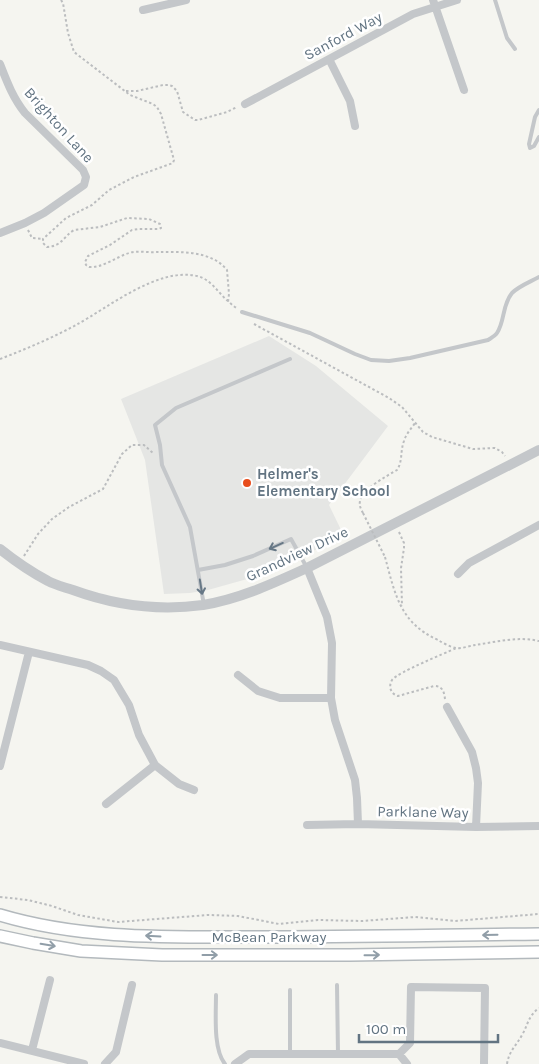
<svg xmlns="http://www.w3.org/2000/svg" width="539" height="1064" font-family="Karla,sans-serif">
<rect width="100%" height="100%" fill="#f5f5f0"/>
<!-- built -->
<path fill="#e5e6e4" d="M269 336 316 366 388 426 329 505 344 536 265 574 208 590 190 593 164 594 145 460 121 399Z"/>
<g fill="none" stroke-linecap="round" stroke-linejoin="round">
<!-- secondary casing -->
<g stroke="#b3b9bd" stroke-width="14">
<path id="secondary" d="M0 915C80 939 165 937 248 937 345 937 442 935 539 934
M0 936 33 943 81 951 162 955H350L539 952"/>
</g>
<!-- path -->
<path stroke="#bbbdbf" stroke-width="2" stroke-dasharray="2.5 2.5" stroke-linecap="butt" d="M61 0 63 3 68 33 74 52 130 95 153 104 157 107 161 114 174 160 173 163 134 177 109 190 92 205 66 218 43 239V243L47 247C62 246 63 237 74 230L100 227 127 218 149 219 160 224 161 228 159 229H139L132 230 110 245 88 256 85 262 86 265 89 267C103 268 116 257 129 253 138 250 148 253 157 252 180 252 211 250 227 270L229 294 228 302
M126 91H137L163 85H168L172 86 177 91 183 112 195 120H198L227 112 237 107
M28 230 32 238 43 239
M254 324 389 398 402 407 423 432 432 437 473 449 495 448 502 452 505 456
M0 359C26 349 52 338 76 325 109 307 158 267 197 276 211 279 218 293 229 302 232 305 235 307 238 309
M363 513C361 509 359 506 360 501 362 489 387 476 397 470 403 461 400 451 404 441 406 434 411 429 415 423
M399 532 404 543V548L401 568 402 606
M24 556 38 534 52 519 69 507 103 489 122 454 132 445H144L154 454
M385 557C395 594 400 623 438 640 443 643 450 647 456 648 461 649 469 646 475 645 496 642 518 636 539 641
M445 699C444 692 443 686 434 686L398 696C391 694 388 687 392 680 398 672 444 654 456 648
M0 897 28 900 52 906 78 915 118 922 208 915 238 916 279 924 318 920 362 921 415 917 455 921 539 914
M507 1064C509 1051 516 1046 522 1035 528 1025 528 1016 539 1008"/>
<!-- service -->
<path stroke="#c4c7ca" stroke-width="4" d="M495 0 507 38 515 49
M539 110 535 117 529 144 530 148 534 146 539 137
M242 312 310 333 355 354 371 360 389 361 410 358 488 340C491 338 495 336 497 333 505 321 502 305 512 293 519 286 530 282 539 277
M198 570 225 565 253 556 291 539 306 566
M204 605 190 527 162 465 160 445 155 425 176 408 290 359
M337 985 338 1054
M216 995C216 1015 213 1049 225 1064
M290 1054V990"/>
<!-- minor -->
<path stroke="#c4c7ca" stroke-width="8" d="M433 0 464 90
M143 10 186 0
M329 59 350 101 355 126
M0 64C7 82 13 98 25 113L83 170 86 177 84 185 44 213 25 223 0 233
M245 104 413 14 457 0
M307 568 327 617 332 643 331 698 335 720 355 780 357 798 358 824
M458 574 469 563 539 525
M0 645 88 665 101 671 114 680 129 705 139 735 155 765 179 784 194 790
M238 675 258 691 280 698H331
M447 707 472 752 476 768 478 783 476 827
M0 766 29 652
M106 804 155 765
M307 825 358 824 476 827 539 826
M0 1043 84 1064
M32 1050 50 980
M399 1054 410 1043 411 987 485 988 484 1064
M105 1064 116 1052 132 985
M235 1064 249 1054H399L407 1064"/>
<!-- tertiary -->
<path stroke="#c4c7ca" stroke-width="10" d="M0 549C15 561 31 572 48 581 55 585 64 587 73 590 114 605 159 611 203 605 240 599 274 583 307 568L539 450"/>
<!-- secondary -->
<use href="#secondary" stroke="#fff" stroke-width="11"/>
<!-- path-bridge -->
<path stroke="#bbbdbf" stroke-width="2" stroke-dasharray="2.5 2.5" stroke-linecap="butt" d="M363 513 385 557"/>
</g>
<!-- one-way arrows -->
<defs><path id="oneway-shaft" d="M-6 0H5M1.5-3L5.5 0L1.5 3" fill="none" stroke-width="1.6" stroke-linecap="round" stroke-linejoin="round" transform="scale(1.25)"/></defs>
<g stroke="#677886">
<use href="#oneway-shaft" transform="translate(276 546) rotate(156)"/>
<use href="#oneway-shaft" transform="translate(201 587) rotate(81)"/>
</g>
<g stroke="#919ea8">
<use href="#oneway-shaft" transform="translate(490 935) rotate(179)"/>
<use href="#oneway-shaft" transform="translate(153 936) rotate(-177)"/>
<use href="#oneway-shaft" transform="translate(48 945) rotate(9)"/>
<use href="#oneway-shaft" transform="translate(210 955)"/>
<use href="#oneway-shaft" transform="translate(372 955) rotate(-1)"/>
</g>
<!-- markers -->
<circle fill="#e84d1c" stroke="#fff" stroke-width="2" cx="247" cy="483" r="5"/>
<g text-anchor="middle" stroke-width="5" stroke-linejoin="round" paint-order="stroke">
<!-- street labels -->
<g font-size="15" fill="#627482" stroke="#fff">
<text transform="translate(343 36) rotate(-28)" y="5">Sanford Way</text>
<text transform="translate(59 125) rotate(48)" y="5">Brighton Lane</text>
<text transform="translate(297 554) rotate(-25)" y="5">Grandview Drive</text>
<text transform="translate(423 812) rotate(1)" y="5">Parklane Way</text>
<text x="269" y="942">McBean Parkway</text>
</g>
<!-- poi labels -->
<g font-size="15" font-weight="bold" fill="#627482" stroke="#fff" text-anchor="start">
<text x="257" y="479">Helmer's<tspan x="257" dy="17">Elementary School</tspan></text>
</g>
</g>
<!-- scale -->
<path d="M359 1034v8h139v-8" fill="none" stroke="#627482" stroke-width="2.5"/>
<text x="366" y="1034" font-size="15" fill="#627482" stroke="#ffffff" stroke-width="4" paint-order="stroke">100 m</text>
</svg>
